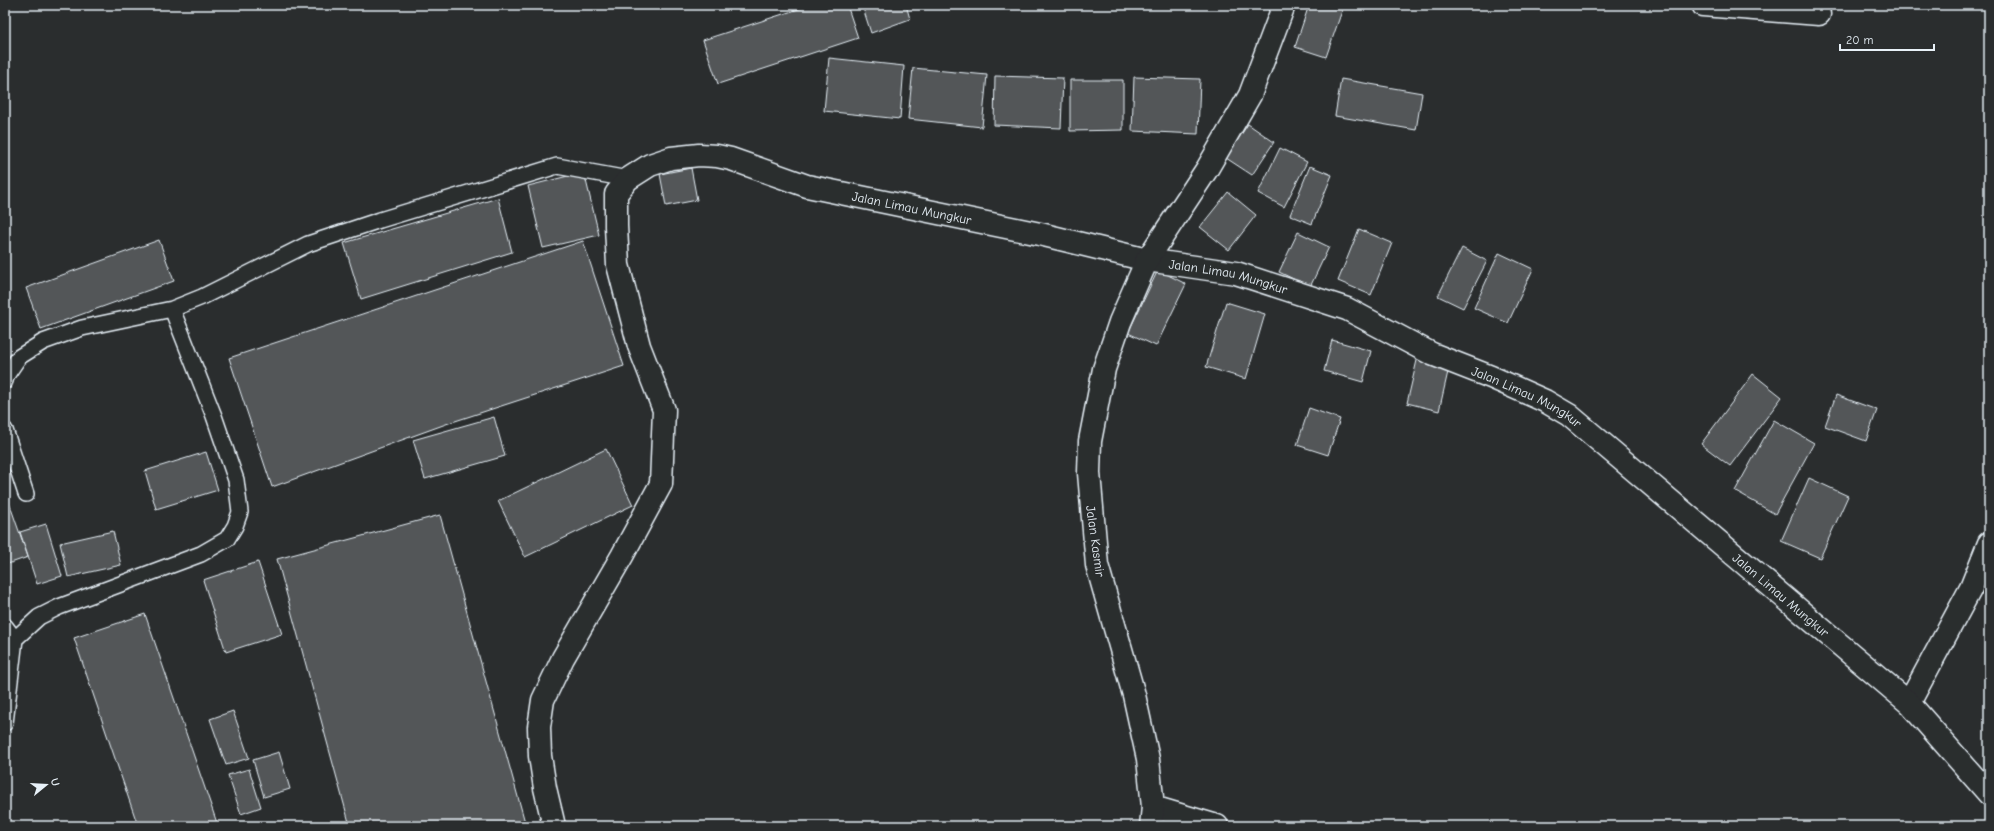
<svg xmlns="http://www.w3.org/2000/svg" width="1994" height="831" font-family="'Comic Neue',sans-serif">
<rect width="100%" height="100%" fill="#2a2d2e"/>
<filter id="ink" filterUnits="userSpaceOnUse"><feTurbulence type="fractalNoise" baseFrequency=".025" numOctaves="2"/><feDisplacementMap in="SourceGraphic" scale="8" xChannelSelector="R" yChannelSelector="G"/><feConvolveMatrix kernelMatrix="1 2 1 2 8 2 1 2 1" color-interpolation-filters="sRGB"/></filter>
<g filter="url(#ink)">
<!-- building -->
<path fill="#535759" stroke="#e8f1f8" d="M811 5H847L858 38 718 84 703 40Z
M862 5H906L910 19 871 33Z
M1309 5H1344L1326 57 1295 47Z
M829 58 904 66 900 119 824 111Z
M913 68 987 75 982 127 908 119Z
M995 76 1063 78 1061 128 994 125Z
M1134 77 1200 79 1198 134 1132 131Z
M1341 79 1422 93 1416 130 1335 116Z
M1070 80H1123V130L1070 131Z
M1248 124 1274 142 1252 175 1226 158Z
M1280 148 1307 162 1284 207 1258 193Z
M1310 166 1332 175 1312 224 1290 215Z
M691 168 697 200 666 206 660 174Z
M584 172 599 235 543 248 528 186Z
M1228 192 1256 215 1229 250 1200 227Z
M498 198 512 252 361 299 344 243Z
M1359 229 1392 243 1371 295 1338 281Z
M1298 232 1329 247 1310 287 1279 272Z
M159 240 174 281 41 329 26 288Z
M583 241 624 366 446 424 272 487 229 358Z
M1462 248 1487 261 1463 308 1438 296Z
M1499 253 1533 269 1508 323 1474 308Z
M1158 270 1186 284 1156 346 1128 333Z
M1226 302 1265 314 1246 379 1206 367Z
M1332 340 1371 351 1363 382 1324 371Z
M1418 356 1450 363 1439 411 1407 403Z
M1753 374 1782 397 1730 466 1701 444Z
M1836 395 1877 410 1866 441 1825 426Z
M1309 408 1340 419 1328 455 1297 445Z
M494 417 505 456 425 479 413 440Z
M1774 420 1814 443 1775 514 1735 491Z
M606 449 633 505 525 557 498 501Z
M206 452 218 490 156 509 145 471Z
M1809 478 1848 496 1820 558 1781 541Z
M5 491 28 557 5 565Z
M440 515 526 826H350L277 559Z
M46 524 62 576 37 584 20 532Z
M113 531 121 565 68 577 60 543Z
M258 562 282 634 226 652 203 580Z
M145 614 218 826H138L74 638Z
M233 711 249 758 226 765 210 719Z
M279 752 290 789 264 797 253 760Z
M249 769 261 807 241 814 228 775Z"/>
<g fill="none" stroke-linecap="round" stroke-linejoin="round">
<!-- service casing -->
<g stroke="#e8f1f8" stroke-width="18">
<path id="service" d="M5 381 6 376 19 357 43 342 82 328 172 309 202 297 308 244 380 220 557 166 628 179
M5 430 26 494
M5 626 15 639
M5 723 15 639 39 617 59 607 201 554 227 539 235 526 240 512 236 480 214 416 172 309"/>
</g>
<!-- minor casing -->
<g stroke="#e8f1f8" stroke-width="25">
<g id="minor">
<path d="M1703 5 1819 14"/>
<path d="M1909 703 1971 588 1989 543"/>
<path d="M1153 807 1217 826"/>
<path id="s1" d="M554 826 545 788 540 756 539 727 543 700 563 658 622 556 661 484 664 410 639 346 618 265 616 226V194L628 179 650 165 671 158 699 155 717 156 731 159 807 186 1040 234 1147 260 1236 273 1347 309 1432 354 1491 377 1545 401 1569 415 1909 703 1989 794"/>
<path d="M1151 826 1153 807 1148 759 1134 695 1097 565 1089 473 1090 441 1104 369 1120 322 1147 260 1207 169 1250 95 1284 5"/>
</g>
</g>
<!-- service -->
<use href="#service" stroke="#2a2d2e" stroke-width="15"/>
<!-- minor -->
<use href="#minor" stroke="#2a2d2e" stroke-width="22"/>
</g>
</g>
<g text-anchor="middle" stroke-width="3" stroke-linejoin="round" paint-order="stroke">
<!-- street labels -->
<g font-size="13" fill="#e8f1f8" stroke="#2a2d2e">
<text dy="5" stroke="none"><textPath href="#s1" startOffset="987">Jalan Limau Mungkur</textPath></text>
<text dy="5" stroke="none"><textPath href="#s1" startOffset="1311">Jalan Limau Mungkur</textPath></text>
<text dy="5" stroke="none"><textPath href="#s1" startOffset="1635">Jalan Limau Mungkur</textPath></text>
<text transform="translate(1096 541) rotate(82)" y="5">Jalan Kasmir</text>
<text dy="5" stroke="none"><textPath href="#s1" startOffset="1959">Jalan Limau Mungkur</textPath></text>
</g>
</g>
<!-- margin -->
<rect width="1994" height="831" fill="none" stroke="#2a2d2e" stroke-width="20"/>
<rect x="10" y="10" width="1974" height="811" fill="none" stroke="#e8f1f8" stroke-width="1.5" filter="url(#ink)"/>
<!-- north arrow -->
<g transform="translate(46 785) rotate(72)" stroke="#2a2d2e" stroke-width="3" paint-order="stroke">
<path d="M0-3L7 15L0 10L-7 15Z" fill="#e8f1f8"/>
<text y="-6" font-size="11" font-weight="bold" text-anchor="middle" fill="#e8f1f8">U</text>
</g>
<!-- scale -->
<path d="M1840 44v6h94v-6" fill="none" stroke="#e8f1f8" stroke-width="2"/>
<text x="1846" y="44" font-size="12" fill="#e8f1f8" stroke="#2a2d2e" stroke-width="3" paint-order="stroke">20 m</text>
</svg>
